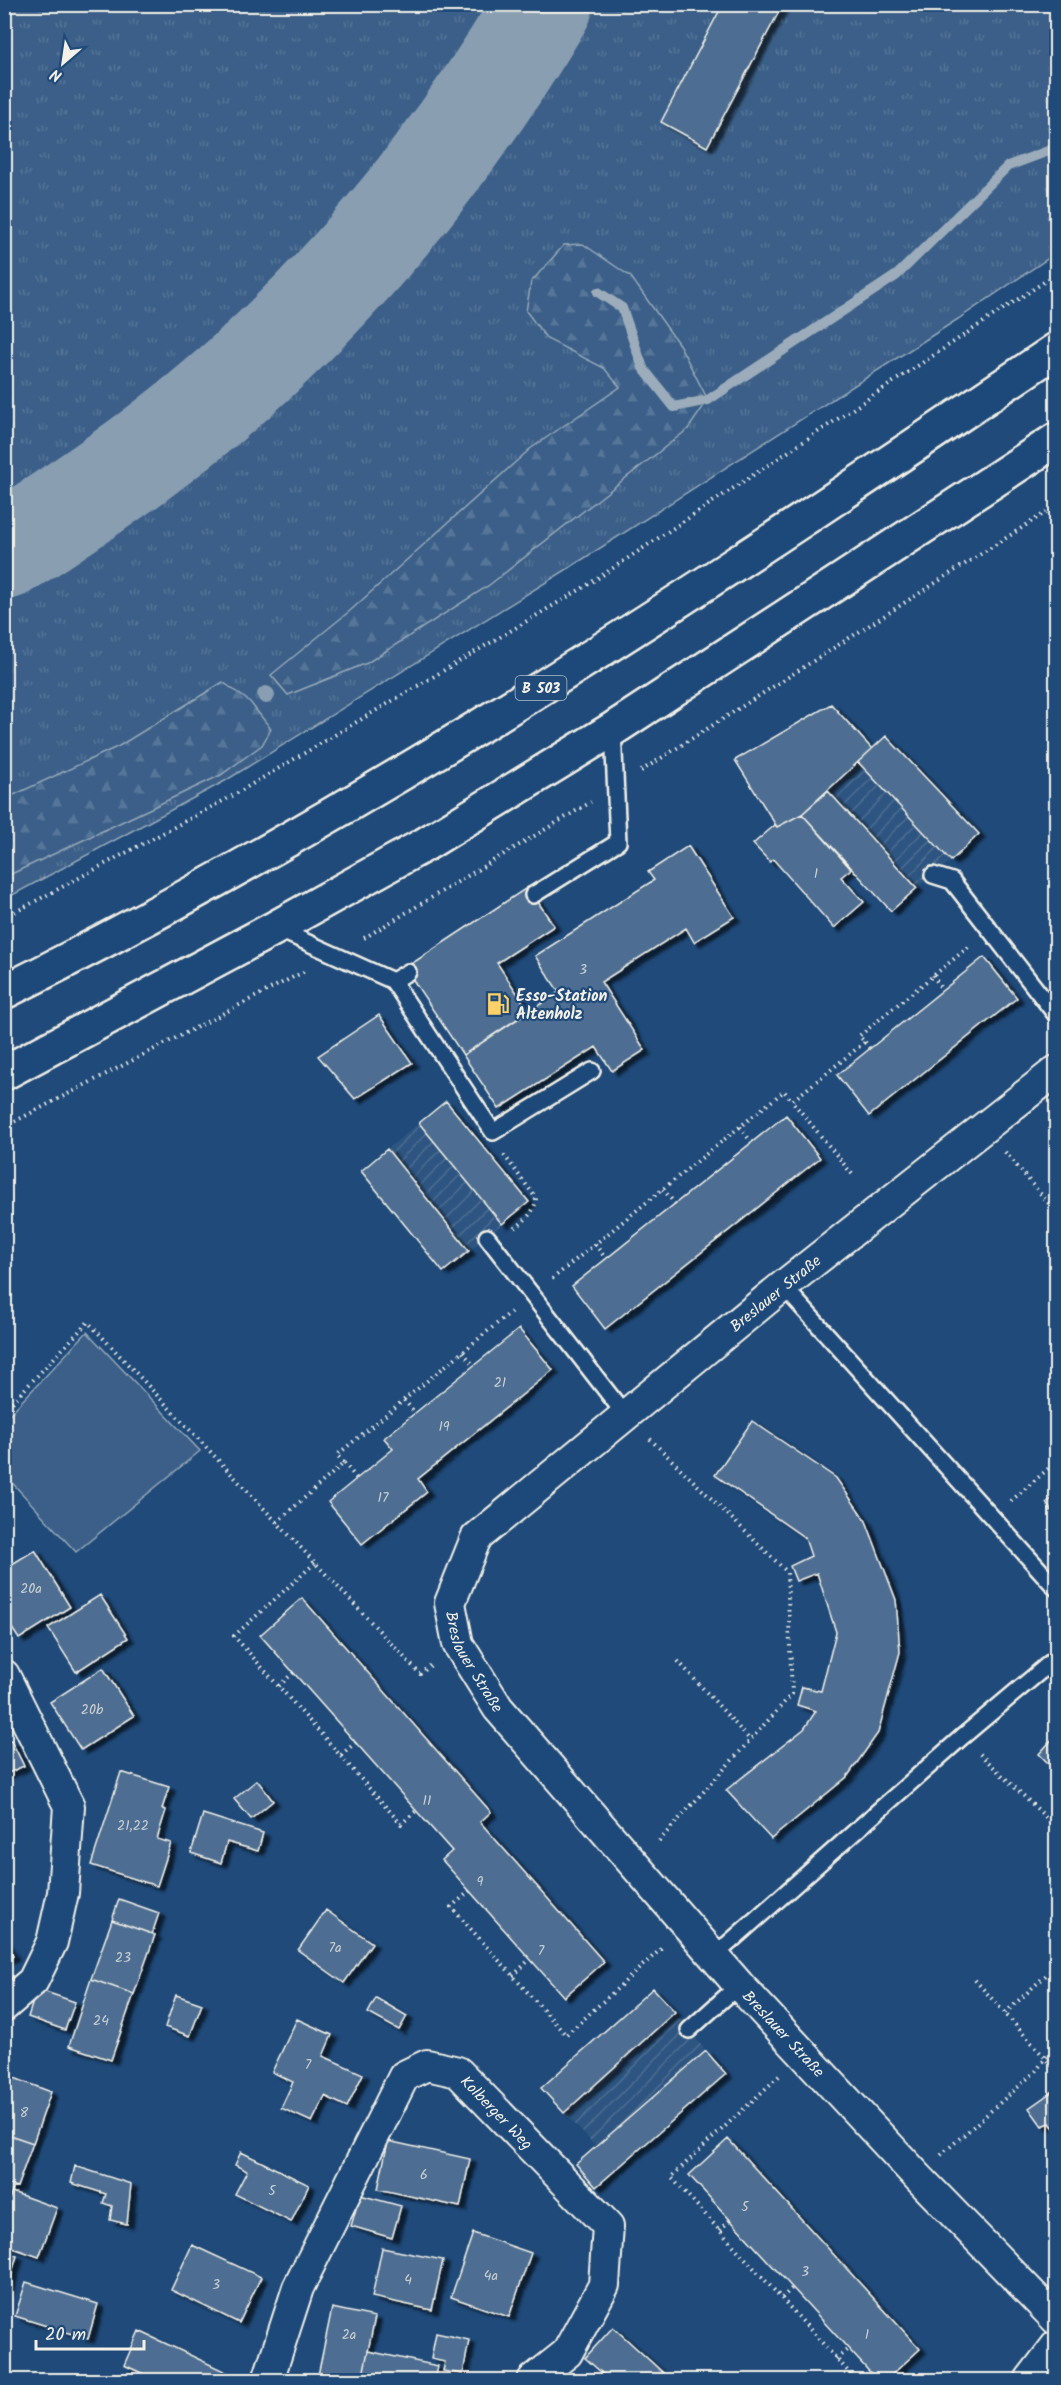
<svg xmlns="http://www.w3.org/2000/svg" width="1061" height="2385" font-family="Kalam,sans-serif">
<defs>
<pattern id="industrial-furrows" width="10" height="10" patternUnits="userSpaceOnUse" patternTransform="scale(1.5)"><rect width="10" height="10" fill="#2d5581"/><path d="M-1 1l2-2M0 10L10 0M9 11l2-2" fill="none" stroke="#4c6e93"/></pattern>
<pattern id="grass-tufts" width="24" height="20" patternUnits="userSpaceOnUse" patternTransform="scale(1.5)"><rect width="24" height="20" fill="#3a5f88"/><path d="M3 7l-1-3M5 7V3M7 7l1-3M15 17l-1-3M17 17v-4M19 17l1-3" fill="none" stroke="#577699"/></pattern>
<pattern id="forest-firs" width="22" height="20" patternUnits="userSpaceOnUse" patternTransform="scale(1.5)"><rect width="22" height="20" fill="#3a5f88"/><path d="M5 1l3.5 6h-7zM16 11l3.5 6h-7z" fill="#577699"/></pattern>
<filter id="shadow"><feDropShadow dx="6" dy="4" stdDeviation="1.5" flood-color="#0009"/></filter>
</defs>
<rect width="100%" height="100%" fill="#1f4a7a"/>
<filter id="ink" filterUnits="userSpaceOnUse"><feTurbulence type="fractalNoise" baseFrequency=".0167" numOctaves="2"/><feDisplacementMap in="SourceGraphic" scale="12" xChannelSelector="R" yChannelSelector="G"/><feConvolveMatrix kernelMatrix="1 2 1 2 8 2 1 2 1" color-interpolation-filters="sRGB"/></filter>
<g filter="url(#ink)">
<!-- industrial -->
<path fill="url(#industrial-furrows)" d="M858 762 951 861 917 888 828 791Z
M419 1123 502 1224 469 1251 387 1149Z
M675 2012 706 2051 596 2147 564 2113Z"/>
<!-- grass -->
<path fill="url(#grass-tufts)" stroke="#97a8b8" stroke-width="1.5" d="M4 5H494L388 160 346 207 233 323 115 423 5 500Z
M594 5H1056V253L958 319 569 568 225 781 5 899 4 598 46 574 244 434 416 252 540 100Z"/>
<!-- forest -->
<path fill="url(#forest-firs)" stroke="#97a8b8" stroke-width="1.5" d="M583 244 631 277 680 346 708 400 688 429 488 586 367 663 288 695 271 675 351 610 530 449 620 387 604 368 547 339 526 311 531 282 564 245Z
M223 682 250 702 271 729 262 745 221 775 5 877V799L119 746Z"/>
<!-- green -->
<path fill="#3a5f88" stroke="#97a8b8" stroke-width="1.5" d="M87 1332 200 1451 76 1552 5 1475V1419Z"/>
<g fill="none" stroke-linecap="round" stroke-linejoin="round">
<!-- stream -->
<path stroke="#9cacbb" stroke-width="10" d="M598 292 622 308 643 368 674 407 708 400 897 275 1008 166 1056 148"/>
<!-- taxiway -->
<path stroke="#8a9eb1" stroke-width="98" d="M4 551C92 495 179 435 255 364 368 260 465 136 544 4"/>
</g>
<!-- building -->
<path fill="#4d6e92" stroke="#f4f1e8" stroke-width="1.5" filter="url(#shadow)" d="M723 4H783L707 147 661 122Z
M831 704 872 749 802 814 777 827 735 760Z
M886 736 979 834 951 861 858 762Z
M828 791 917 888 891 911 802 814Z
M802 814 851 869 841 877 864 902 834 928 773 859 770 862 753 844 775 825 777 827Z
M688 846 734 917 694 942 686 928 601 982 645 1050 612 1071 596 1047 499 1109 463 1055 559 992 535 956 654 880 648 872Z
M528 887 554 926 497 963 529 1011 463 1055 405 968Z
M984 957 1017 998 869 1116 837 1075Z
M379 1015 412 1063 355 1099 318 1056Z
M446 1101 529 1202 502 1224 419 1123Z
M786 1115 820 1158 605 1329 572 1286Z
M387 1149 469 1251 443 1272 361 1171Z
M519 1329 553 1370 418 1479 427 1492 362 1544 328 1502 393 1449 384 1438Z
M752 1421 836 1478 866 1521 896 1600 900 1652 878 1733 847 1777 771 1839 726 1790 804 1729 816 1711 797 1705 802 1687 821 1691 836 1632 817 1573 796 1581 790 1566 811 1556 805 1538 715 1475Z
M1056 1496V1518L1046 1503Z
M35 1550 70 1607 19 1639 4 1616V1569Z
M100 1595 128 1638 76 1672 48 1628Z
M302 1598 491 1812 480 1822 604 1962 564 1997 442 1860 452 1851 260 1635Z
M103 1668 134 1716 81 1750 50 1702Z
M1056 1735V1771L1039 1754Z
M11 1740 24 1766 4 1775V1743Z
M121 1772 169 1787 162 1809 166 1810 157 1839 171 1843 157 1886 91 1865Z
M257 1780 273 1801 251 1819 234 1799Z
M203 1814 263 1833 258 1851 227 1842 221 1863 191 1853Z
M119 1899 159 1913 152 1934 112 1920Z
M326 1910 372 1943 344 1983 298 1950Z
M112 1920 155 1935 134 1994 91 1979Z
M4 1940 13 1956 4 1961Z
M91 1979 134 1994 111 2060 69 2046Z
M653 1988 675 2012 564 2113 541 2088Z
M37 1989 75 2002 65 2030 28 2017Z
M176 1995 202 2004 190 2036 165 2027Z
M376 1998 407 2016 399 2030 368 2013Z
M297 2019 332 2035 323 2056 363 2074 347 2107 325 2096 312 2122 281 2108 293 2082 272 2072Z
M706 2051 726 2074 596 2187 576 2164Z
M9 2076 51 2092 33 2143 4 2133V2088Z
M1056 2089V2131L1050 2123 1042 2126 1029 2108Z
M4 2133 33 2143 17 2187 4 2183Z
M728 2139 920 2349 886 2380H877L689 2175Z
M388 2141 470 2159 460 2207 378 2189Z
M241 2152 309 2185 291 2222 235 2194 247 2171 235 2165Z
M75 2166 131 2184 127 2224 110 2220 112 2206 103 2203 106 2194 71 2183Z
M4 2183 14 2186 4 2213Z
M12 2192 57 2208 39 2257 4 2245V2213Z
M360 2195 401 2206 392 2238 351 2226Z
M473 2233 531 2253 509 2317 451 2297Z
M192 2245 261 2277 239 2323 171 2290Z
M382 2248 443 2260 432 2310 372 2297Z
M4 2252 17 2256 6 2292 4 2291Z
M26 2282 98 2304 88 2339 15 2316Z
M332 2308 375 2317 362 2380H317Z
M613 2327 671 2380H610L585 2358Z
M139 2331 226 2372 222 2380H157L124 2365Z
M436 2333 469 2340 463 2374 443 2371 445 2362 431 2359Z
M368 2351 438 2366 435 2380H362Z"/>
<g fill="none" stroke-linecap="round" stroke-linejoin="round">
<!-- lane casing -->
<g stroke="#f4f1e8" stroke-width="20">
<path id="lane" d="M933 875 952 881 1056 1015
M533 895 618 842 613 729
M275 928 393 981 408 972
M393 981 493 1132 592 1071
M487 1237 626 1416
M783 1286 1056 1588
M713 1957 962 1737 1056 1658
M689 2030 739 1985"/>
</g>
<!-- street casing -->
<g stroke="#f4f1e8" stroke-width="34">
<g id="street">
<path id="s1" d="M1056 1071 783 1286 476 1538 450 1603 458 1644 498 1708 739 1985 917 2176 1056 2319"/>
<path d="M4 1675 69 1806 63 1893 52 1942 33 1981 4 2006"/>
<path id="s2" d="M268 2380 298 2288 404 2076 427 2065 458 2072 608 2226 604 2285 567 2353 533 2380"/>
<path d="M1030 2380 1056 2346"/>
</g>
</g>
<!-- highway casing -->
<g stroke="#f4f1e8" stroke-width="38">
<path id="highway" d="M4 992C373 808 716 580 1056 350
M4 1073 275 928 424 845 613 729 1056 440"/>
</g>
<!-- path -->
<path stroke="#f4f1e8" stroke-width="4" stroke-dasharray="1.5 4.5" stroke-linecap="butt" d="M641 771 1056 506
M4 918 232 796 586 586 1056 274
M364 938 591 802
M933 975 942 990
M865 1042 870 1049
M4 1127 305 971
M740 1127 752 1143
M1005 1152 1056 1212
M504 1155 536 1198C535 1213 524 1221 513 1230
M852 1174 792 1101 865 1042 859 1036 971 945
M663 1189 675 1204
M595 1244 606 1259
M552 1279 784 1091 792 1101
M463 1352 474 1366
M404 1400 415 1413
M4 1411 88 1322 420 1674 431 1665
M650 1439 787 1572 792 1694 659 1841
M344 1463 357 1479
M1011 1501 1056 1462
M277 1522 344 1463 337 1455 511 1312
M315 1563 234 1636 401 1824 417 1810
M678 1661 750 1740
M279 1686 294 1672
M980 1754 1056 1827
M341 1755 356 1742
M470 1891 451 1907 566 2035 662 1948
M513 1976 530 1959
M975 1980 1056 2070
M1005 2013 1056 1966
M779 2076 671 2177 856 2380
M941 2155 1036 2071 1056 2044
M720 2230 730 2220
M782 2298 792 2288
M836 2359 848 2349"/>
<!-- lane -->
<use href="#lane" stroke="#1f4a7a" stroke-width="15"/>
<!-- street -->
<use href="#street" stroke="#1f4a7a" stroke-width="30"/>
<!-- highway -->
<use href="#highway" stroke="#1f4a7a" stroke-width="33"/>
</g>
<!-- trees -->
<circle fill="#8a9eb1" cx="266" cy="695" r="9"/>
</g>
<!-- icons -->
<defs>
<g id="fuel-bare" transform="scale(1.8)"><path d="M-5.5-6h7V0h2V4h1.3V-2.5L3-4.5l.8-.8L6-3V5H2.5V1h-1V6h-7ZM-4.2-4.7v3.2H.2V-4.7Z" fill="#ffd166" stroke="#1f4a7a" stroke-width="2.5" paint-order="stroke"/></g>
</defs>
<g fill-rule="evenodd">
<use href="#fuel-bare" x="498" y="1004"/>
</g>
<g text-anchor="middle" stroke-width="4.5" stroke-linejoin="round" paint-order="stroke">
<!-- number labels -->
<g font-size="14" fill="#cad0d2">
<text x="816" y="878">1</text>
<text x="583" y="974">3</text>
<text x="500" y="1387">21</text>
<text x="444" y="1431">19</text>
<text x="383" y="1502">17</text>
<text x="31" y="1593">20a</text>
<text x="92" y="1714">20b</text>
<text x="427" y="1805">11</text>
<text x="133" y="1830">21,22</text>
<text x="480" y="1886">9</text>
<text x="335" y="1952">7a</text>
<text x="541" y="1955">7</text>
<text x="123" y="1962">23</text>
<text x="101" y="2025">24</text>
<text x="308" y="2069">7</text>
<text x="24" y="2117">8</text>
<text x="424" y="2179">6</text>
<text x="272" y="2195">5</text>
<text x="745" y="2211">5</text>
<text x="805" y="2276">3</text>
<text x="491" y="2280">4a</text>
<text x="408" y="2284">4</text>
<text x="216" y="2289">3</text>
<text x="349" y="2339">2a</text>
<text x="867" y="2339">1</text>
</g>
<!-- shield labels -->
<rect fill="#1f4a7a" stroke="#b4bfc7" stroke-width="1.5" x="515.5" y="676" width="51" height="24" rx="4.5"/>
<g font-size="15" font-weight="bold" fill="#f4f1e8">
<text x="541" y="693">B 503</text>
</g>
<!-- poi labels -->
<g font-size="16" font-weight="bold" fill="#f4f1e8" stroke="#1f4a7a" text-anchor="start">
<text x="516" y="1001">Esso-Station<tspan x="516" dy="18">Altenholz</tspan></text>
</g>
<!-- street labels -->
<g font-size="16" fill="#f4f1e8" stroke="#1f4a7a">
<text transform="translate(775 1293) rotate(-39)" y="6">Breslauer Straße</text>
<text dy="6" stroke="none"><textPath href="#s1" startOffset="879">Breslauer Straße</textPath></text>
<text dy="6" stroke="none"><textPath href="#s1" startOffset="1365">Breslauer Straße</textPath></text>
<text dy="6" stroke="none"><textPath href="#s2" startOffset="447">Kolberger Weg</textPath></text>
</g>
</g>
<!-- margin -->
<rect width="1061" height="2385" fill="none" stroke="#1f4a7a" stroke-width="24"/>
<rect x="12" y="12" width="1037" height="2361" fill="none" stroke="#f4f1e8" stroke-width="2" filter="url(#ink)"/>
<!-- north arrow -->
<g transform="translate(63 63) rotate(209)" stroke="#1f4a7a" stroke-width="4.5" paint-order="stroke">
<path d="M0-4.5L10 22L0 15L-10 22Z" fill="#f4f1e8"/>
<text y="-9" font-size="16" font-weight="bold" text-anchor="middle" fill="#f4f1e8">N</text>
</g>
<!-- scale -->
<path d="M36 2340v9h108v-9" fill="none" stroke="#f4f1e8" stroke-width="3"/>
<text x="45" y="2340" font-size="18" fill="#f4f1e8" stroke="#1f4a7a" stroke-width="4.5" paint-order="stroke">20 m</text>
</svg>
